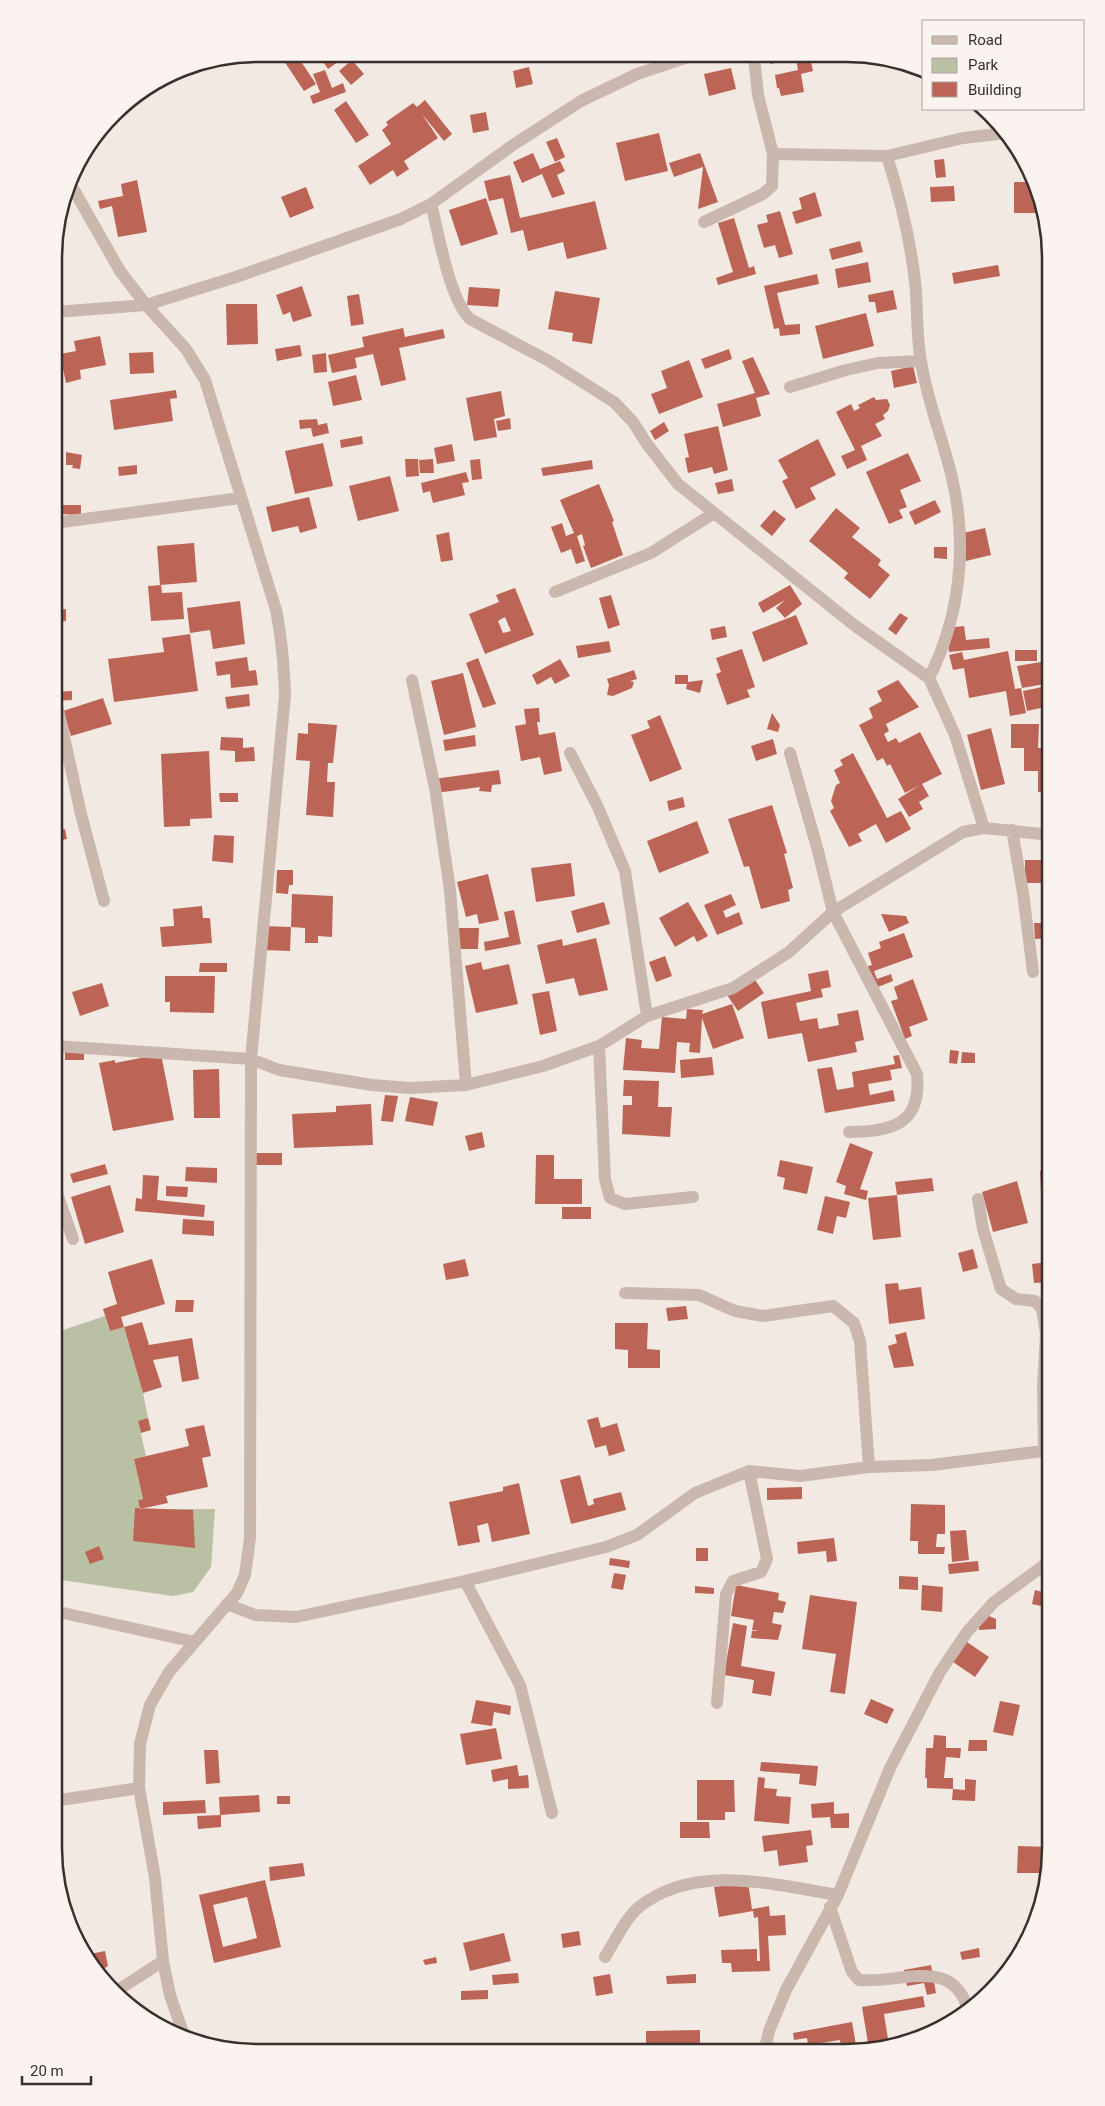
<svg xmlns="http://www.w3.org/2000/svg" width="1105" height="2106" font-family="Roboto,sans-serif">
<rect width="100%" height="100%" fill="#f2e9e2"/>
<!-- green -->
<path fill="#b9c0a3" d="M105 1316 110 1331 124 1327 143 1393 148 1418 138 1421 146 1456 134 1459 143 1499 138 1500 140 1509H215L211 1567 193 1592 173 1596 54 1579V1333Z"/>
<!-- building -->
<path fill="#bc6556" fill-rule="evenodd" d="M289 54H296L316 84 304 91 282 58Z
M318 54H349L328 69Z
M769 57H810L813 71 801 74 804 92 781 96 779 88H777L775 75 798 70 796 59 770 64Z
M352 60 364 74 351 85 339 71Z
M529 67 533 84 516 88 513 71Z
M731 68 736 89 709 96 704 74Z
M325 70 332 88 343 83 346 92 313 104 310 96 320 92 313 74Z
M425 100 452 134 444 141 422 114 438 138 404 161 409 169 397 177 393 170 370 185 358 166 391 144 382 130 388 125 386 122 413 103 417 107Z
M346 101 369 135 356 143 334 110Z
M486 112 489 130 473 133 470 115Z
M659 133 668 171 625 181 616 143Z
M557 138 565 157 555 162 546 142Z
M533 153 540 169 560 161 565 171 557 175 565 194 552 198 542 174 522 183 513 162Z
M700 153 718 202 698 209 703 167 674 177 669 163Z
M944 159 946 177 936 178 934 160Z
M510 175 520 218 595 201 607 249 567 259 563 242 528 251 523 230 511 233 503 198 489 201 484 181Z
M137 180 147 232 118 237 112 206 100 209 98 201 123 196 121 184Z
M1014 182H1035L1040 193 1044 213H1014Z
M954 186 955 201 931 202 930 187Z
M306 187 314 208 290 218 281 197Z
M815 192 822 216 796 224 792 212 802 209 799 198Z
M486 198 498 234 461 246 449 210Z
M780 211 793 254 779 258 775 245 764 248 757 225 768 222 766 215Z
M734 218 749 268 754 266 756 274 718 285 716 278 733 272 718 223Z
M860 241 863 252 832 260 829 249Z
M55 253 60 266 55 267Z
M868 262 871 282 838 288 835 269Z
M998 265 1000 276 954 284 952 273Z
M817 274 819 284 777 293 785 325 800 324V334L780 336 779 328 774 329 764 286Z
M302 286 312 316 293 322 290 312 283 315 276 295Z
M469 287 500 289 498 307 467 305Z
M893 290 897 309 877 313 875 302H869L868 295Z
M555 291 600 298 592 344 572 341 573 333 548 329Z
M359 294 364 324 351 326 347 296Z
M226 304H257L258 344 227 345Z
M866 313 874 346 823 359 815 326Z
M403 328 405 337 443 329 445 338 399 348 406 380 381 386 373 354 355 358 357 368 332 373 328 355 364 347 362 337Z
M55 332H60L61 352H55Z
M100 336 106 365 80 370 81 379 66 383 60 354 76 351 74 341Z
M300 345 302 356 277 361 275 349Z
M729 349 732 359 705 369 701 359Z
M153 352 154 373 130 374 129 353Z
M326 353 327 372 314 373 312 355Z
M753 357 770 394 756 398 761 416 723 427 717 404 755 393 742 361Z
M689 360 703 397 659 414 651 394 667 388 661 371Z
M913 366 917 383 894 388 891 371Z
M356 375 362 400 333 406 328 382Z
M176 390 177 398 170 399 173 421 114 430 110 400Z
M501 391 505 416 494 419 497 437 474 441 466 398Z
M874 397 876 400 887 399 890 405 888 411 883 415 885 419 875 424 882 436 861 446 867 460 847 469 841 456 855 450 836 412 851 404 854 411 860 408 858 405Z
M1045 416 1051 417V428H1045Z
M510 418 511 429 498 431 496 421Z
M317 419 318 425 327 423 329 433 313 437 311 428 300 429 299 420Z
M664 422 669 431 655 440 650 431Z
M718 426 728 470 714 474 712 467 688 473 685 458 689 457 684 434Z
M362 436 363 444 341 448 340 440Z
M818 439 836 475 810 488 816 499 796 509 782 481 788 478 778 460Z
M323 443 333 486 295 494 285 451Z
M452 444 455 461 437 464 434 448Z
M66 452 82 455 80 469 72 468 73 465H66Z
M908 453 921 481 900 490 907 507 899 510 903 518 889 524 866 472Z
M405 459H418L419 476 406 477Z
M433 459 434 473H420L419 460Z
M480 459 482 479 472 480 470 460Z
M592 460 593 469 543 476 541 468Z
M137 465V474L119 476 118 467Z
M466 472 469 482 462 483 465 495 433 503 430 491 423 493 421 483Z
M390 476 399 511 358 521 349 486Z
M732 479 734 491 718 494 715 483Z
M599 484 614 521 612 522 623 555 591 568 583 546 585 545 582 534 577 536 585 561 576 564 571 549 561 553 551 527 562 523 566 536 574 533 560 500Z
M309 497 317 528 300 533 298 526 272 532 266 507Z
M935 500 941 512 915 525 909 512Z
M60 505H81V515L60 514Z
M836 508 860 528 852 537 881 560 878 565 890 575 870 599 844 578 848 573 809 541Z
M774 510 786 519 772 536 760 526Z
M985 528 991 555 966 561 959 534Z
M449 532 453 560 441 562 436 535Z
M194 543 197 582 160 585 157 546Z
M934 547H947V559L934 558Z
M161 585 162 593 182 592 184 619 151 621 148 586Z
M790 585 802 604 785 618 776 608 785 600 763 613 758 603Z
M515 588 534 635 485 654 469 614 499 602 496 595ZM505 617 511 631 503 633 498 621Z
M611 595 620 625 608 629 599 598Z
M240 601 245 644 213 649 210 630 190 633 187 608Z
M66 609V621L55 622V610Z
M900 613 908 618 896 635 888 629Z
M796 615 808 644 763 662 752 632Z
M725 626 727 637 712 640 710 629Z
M964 626 966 640 989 638 990 648 949 652 946 628Z
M190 634 198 691 114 702 108 659 164 652 162 638Z
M609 641 611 652 578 658 576 646Z
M742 649 755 687 747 690 750 697 727 705 716 674 721 672 716 658Z
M1015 650H1037V661H1015Z
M1008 651 1015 689 1021 688 1026 713 1010 716 1006 691 969 698 964 668 953 670 949 655 962 652 964 660Z
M247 657 249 671 256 670 258 685 231 688 230 674 217 676 215 662Z
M478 658 496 704 483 708 466 663Z
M560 659 570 676 555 684 551 677 537 685 532 675Z
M1041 662 1045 684 1022 688 1017 666Z
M634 670 637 679 630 681 634 682 632 688 613 696 607 695 609 685 607 679Z
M463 673 476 727 444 735 431 681Z
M675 675H688V682L703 680 700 693 686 689 687 684H675Z
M898 680 919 707 886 724 889 731 884 734 888 742 896 738 899 743 920 732 942 774 922 784 929 796 919 802 923 809 909 817 898 799 920 785 905 793 890 764 887 766 883 758 877 761 859 725 873 718 869 708 882 701 877 691Z
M1047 686 1050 706 1027 711 1023 691Z
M72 691V700L55 701V692Z
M249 694 250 706 227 709 225 697Z
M103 698 112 724 71 736 63 711Z
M539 708 540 722H537L539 735 555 732 562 771 544 775 540 757 521 761 515 726 526 724 524 709Z
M772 713 780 725 778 732 767 729Z
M660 715 682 769 650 782 631 735 650 728 647 721Z
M308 723 337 725 333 763H328L327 782H335L333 817 306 815 310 761 296 760 298 733 308 734Z
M1011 724H1039L1038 748H1051V792H1038V771H1024V748H1011Z
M991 728 1005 784 981 790 967 735Z
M475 735 476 746 445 751 443 740Z
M221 737 243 738V748L254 747 255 761 235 762V751L220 750Z
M773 739 777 754 756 761 751 746Z
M209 751 212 818 190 819V826L164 827 161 754Z
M853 753 887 818 901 811 911 829 886 843 876 824 858 834 862 841 849 847 830 811 834 808 831 801 836 785 840 783 834 770 843 765 840 760Z
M499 770 501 784 492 785 491 792 479 791 480 787 436 793 434 779Z
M219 793H238V802H220Z
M683 797 685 807 669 811 667 801Z
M772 805 787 853 784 854 793 888 788 890 790 901 761 909 749 866 744 867 728 819Z
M697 821 709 853 659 873 647 841Z
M65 829 67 839 55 841V831Z
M214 835 234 836 233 863 212 861Z
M58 860 63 875 55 877V861Z
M1025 860H1051V883H1025Z
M571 863 575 896 536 902 531 868Z
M277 870H293V885H289L288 894 276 893Z
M488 874 499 920 479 924 477 914 466 917 457 882Z
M55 887H56L61 901 55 903Z
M292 894 333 896 332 937 318 936V943H305V928L291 927Z
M731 894 736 905 723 911 726 918 739 912 743 924 717 935 704 905Z
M604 902 610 924 577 933 571 911Z
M688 902 708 936 697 942 694 936 675 947 659 918Z
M202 906 203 918H210L212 943 162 947 160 927 174 926 173 909Z
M514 910 521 944 485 951 484 942 509 937 504 912Z
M1051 910V938L1035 939 1034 923H1042V911Z
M881 914 906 916 909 923 889 932Z
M263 926 291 927 290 951 263 950Z
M457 928H479L478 949H457Z
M904 933 913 957 874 971 877 979 891 974 893 981 873 989 865 967 872 965 868 953 881 948 879 942Z
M596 938 608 990 579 996 574 978 546 984 537 945 562 939 563 946Z
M665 956 672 976 656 982 649 962Z
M481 962 483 970 509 964 518 1004 476 1013 465 966Z
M200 963H227V972H199Z
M828 970 831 987 821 989 823 997 796 1003 800 1021 817 1018 819 1029 839 1025 837 1014 858 1010 864 1040 855 1042 857 1052 808 1062 802 1033 768 1039 761 1002 811 991 808 974Z
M165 976H215L214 1013 170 1012V1002H165Z
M753 977 764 993 738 1011 727 995Z
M913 979 928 1020 909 1027 912 1036 905 1039 891 1001 898 999 894 987Z
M102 983 109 1006 80 1016 72 992Z
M549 991 557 1031 540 1035 532 994Z
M732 1004 744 1038 713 1049 702 1018 700 1053 689 1052 690 1043 677 1042 675 1073 623 1070 626 1038 642 1040 641 1048 659 1049 662 1017 686 1019 687 1009 703 1010 702 1014Z
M950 1050 959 1051 957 1064 949 1063Z
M65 1052H84V1060H65Z
M962 1052 975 1053V1063H961Z
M161 1054 174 1120 113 1131 99 1063 115 1060V1063Z
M899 1055 902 1068 890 1070 892 1080 868 1084 870 1095 893 1090 895 1101 825 1113 817 1069 832 1067 837 1090 854 1087 852 1072 895 1064 893 1056Z
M712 1057 714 1075 681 1078 680 1060Z
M219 1069 220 1118H194L193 1070Z
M624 1080 659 1081 658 1107H672L670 1137 622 1134 623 1105H632V1096H623Z
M385 1095 398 1096 393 1122 381 1121Z
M410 1097 438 1102 433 1126 405 1121Z
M371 1104 373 1145 294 1148 292 1114 336 1112V1106Z
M55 1109 62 1110 61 1123H55Z
M482 1132 485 1147 469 1151 465 1136Z
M850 1143 873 1152 860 1189 868 1191 866 1200 844 1194 846 1186 836 1182Z
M254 1153H282V1165H254Z
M536 1155H554V1179H582V1204H535Z
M780 1160 813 1167 807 1194 783 1189 785 1178 777 1176Z
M105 1164 108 1174 73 1183 70 1174Z
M186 1167 217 1168V1183L185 1181Z
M1040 1171H1051V1214L1042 1215Z
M143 1175 159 1176 157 1200 205 1205 204 1217 135 1211 136 1198 142 1199Z
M932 1178 934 1191 897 1195 895 1182Z
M1017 1181 1028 1223 993 1232 982 1192Z
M110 1185 124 1232 85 1244 71 1197Z
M166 1186 188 1187 187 1197 166 1196Z
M897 1195 901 1237 873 1240 868 1198Z
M825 1196 850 1202 846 1218 837 1216 833 1234 817 1230Z
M562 1207H591V1219H562Z
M183 1219 214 1221V1236L182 1234Z
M973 1249 978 1268 963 1272 958 1253Z
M152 1259 165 1304 121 1317 124 1327 110 1331 103 1309 117 1304 108 1272Z
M465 1259 469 1276 446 1280 443 1264Z
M1048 1262V1265H1051V1282L1034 1283 1032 1264Z
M898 1283 899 1290 921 1287 925 1319 889 1324 885 1284Z
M176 1300H194L193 1312H175Z
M686 1306 688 1319 668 1321 666 1308Z
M142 1322 149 1345 192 1338 199 1379 182 1382 178 1356 153 1360 162 1387 143 1393 124 1327Z
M615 1323H648L647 1349 660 1350V1368H628V1350L615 1349Z
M906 1332 914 1366 894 1368 888 1346 897 1343 895 1335Z
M598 1417 601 1428 617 1423 625 1451 609 1456 606 1445 595 1448 587 1420Z
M148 1418 151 1430 141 1433 138 1421Z
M204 1425 211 1456 202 1458 208 1487 166 1496 168 1503 140 1509 138 1500 143 1499 134 1459 189 1446 185 1429Z
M580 1475 588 1506 594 1504 593 1499 621 1492 626 1510 571 1524 560 1480Z
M519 1483 530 1534 492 1542 488 1523 477 1526 480 1542 458 1546 449 1502 503 1491V1487Z
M802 1487V1499L767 1500V1488Z
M911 1504 945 1505V1534H937L936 1547H945L944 1554H918V1541H910Z
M135 1508 193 1510 195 1548 133 1541Z
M966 1530 969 1560 952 1562 950 1531Z
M834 1538 837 1561 827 1562 826 1551 798 1554 797 1542Z
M99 1546 104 1559 90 1564 85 1552Z
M696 1548H708V1561H696Z
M610 1558 630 1561 629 1568 609 1565Z
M978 1561 979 1571 949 1574 948 1564Z
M614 1573 626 1575 623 1590 611 1588Z
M899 1576 918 1577V1590L899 1589Z
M736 1585 779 1593 778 1600 786 1602 783 1613 774 1612 772 1623 782 1625 778 1640 751 1638 752 1631H759L752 1630 754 1620 731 1616Z
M922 1585 943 1587 942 1612 921 1610Z
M695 1586 714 1588V1594L695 1593Z
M1035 1590 1051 1594 1050 1608 1032 1604Z
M810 1595 857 1602 845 1694 830 1692 836 1654 802 1649Z
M1050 1609H1051V1625L1047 1624Z
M978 1611 996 1619V1629L979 1630Z
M733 1623 747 1626 741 1666 775 1672 771 1696 752 1693 754 1680 724 1675Z
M961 1638 989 1657 975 1677 953 1662Z
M871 1699 894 1709 887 1724 864 1714Z
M476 1700 511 1706 510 1715 494 1712 492 1726 471 1723Z
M1000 1701 1020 1705 1013 1736 993 1732Z
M496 1728 502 1759 466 1765 460 1734Z
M934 1735 946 1736V1748H961L960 1758 946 1757 944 1778H953V1789L927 1788V1778H925L926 1748H933Z
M969 1740H987V1751H968Z
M204 1750H218L220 1783 206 1784Z
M761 1762 818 1766 816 1786 799 1784 800 1774 760 1771Z
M517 1765 519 1776 528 1775 529 1788 508 1789V1779L493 1782 491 1770Z
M758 1777 765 1778 764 1788 777 1789 776 1796 791 1797 789 1824 754 1821Z
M965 1779 976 1780 975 1801 952 1800 953 1789 965 1790Z
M697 1780H734L735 1812H725V1820H697Z
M259 1795 260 1812 220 1815 219 1797Z
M277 1796H290V1804H277Z
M205 1800 206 1813 163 1815V1802Z
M834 1802V1814L849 1813V1828H831L830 1817 812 1818 811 1804Z
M221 1815V1827L198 1829 197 1816Z
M680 1822H709L710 1838H680Z
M811 1830 813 1845 806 1846 808 1862 779 1866 777 1850 764 1852 762 1836Z
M1018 1846 1051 1847V1861L1046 1881 1045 1873H1017Z
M303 1863 305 1876 270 1881 269 1867Z
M265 1880 281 1947 214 1963 199 1895ZM247 1897 257 1938 223 1947 213 1905Z
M748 1882 752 1909 769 1906 770 1916 785 1915 786 1935 768 1936 770 1971 732 1972 731 1963H722L721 1950 757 1949V1961H760L758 1917 754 1918 753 1911 719 1917 714 1887Z
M579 1931 581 1945 563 1948 561 1934Z
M504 1933 511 1961 470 1971 463 1943Z
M979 1948 980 1957 962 1960 960 1952Z
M105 1951 108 1966 98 1972 85 1955Z
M436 1957 437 1963 425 1965 423 1960Z
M931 1965 936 1993 927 1995 924 1983 907 1986 904 1970Z
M518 1973 519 1983 493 1985 492 1975Z
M610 1974 613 1993 596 1996 593 1977Z
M696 1974V1983L667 1984 666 1976Z
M488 1990V1999L461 2000V1991Z
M923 1996 925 2007 884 2014 889 2045 869 2049 862 2007Z
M852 2022 857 2051 823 2052 841 2048 840 2040 808 2045 807 2038 794 2040 793 2033Z
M700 2030V2047L646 2048V2031Z"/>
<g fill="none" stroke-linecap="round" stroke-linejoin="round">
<!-- minor -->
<path stroke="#cab8af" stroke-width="12" d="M754 57 758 95 773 154 887 156C900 197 910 239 915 281 918 308 916 335 921 361 927 401 943 439 952 478 968 545 960 617 929 678
M887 156 963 138 1006 133
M70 183 120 271 146 305 186 349 205 380 276 610C282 639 284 667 285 695L251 1059 250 1538 245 1575 237 1593 169 1672 150 1705 140 1744 139 1788 155 1878 163 1961 170 1995 185 2038
M431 204C439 235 449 298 470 319L549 361 614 402 633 422 647 444 678 484 854 625 929 678 955 735 984 828
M704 222 763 194 772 186 773 154
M55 312 146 305 236 277 401 219 431 204 513 145 581 101 637 74 691 56
M790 387 846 370 878 363 921 361
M55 523 240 498
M555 592 651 553 714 513
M412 680 435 788 450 890 466 1085
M55 696 81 814 104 901
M570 753 597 805 625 871 647 1016
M790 753 818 851 833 912 917 1074C922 1124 892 1132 849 1132
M1012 830 1023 893 1033 972
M55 1046 251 1059 279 1070 372 1085 410 1088 466 1085 543 1066 599 1046 647 1016 733 988 789 952 833 912 963 832 984 828 1051 835
M599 1046 605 1179 610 1198 625 1204 693 1197
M54 1185 73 1239
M978 1199 983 1229 1001 1289 1016 1299 1035 1301 1042 1309 1046 1334 1043 1385 1044 1452
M625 1293 699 1295 735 1311 763 1316 833 1306 854 1323 860 1341 869 1467
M465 1581 520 1685 552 1813
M227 1604 255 1615 296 1617 465 1581 606 1547 637 1535 695 1493 749 1471 800 1476 869 1467 932 1465 1051 1450
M54 1611 195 1642
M717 1703 726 1594 733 1581 761 1572 767 1559 749 1471
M54 1801 139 1788
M830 1907 852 1972 859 1980C900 1984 953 1955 968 2010
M605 1957C615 1941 625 1919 639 1907 696 1862 774 1885 838 1895
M115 1992 163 1961
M764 2052 769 2031 786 1990 838 1895 890 1768 940 1672 967 1632 994 1602 1051 1560"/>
</g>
<!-- crop -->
<path d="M0 0H1105V2106H0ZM258 62H846A196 196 0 0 1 1042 258V1848A196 196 0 0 1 846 2044H258A196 196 0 0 1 62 1848V258A196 196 0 0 1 258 62Z" fill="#faf3ef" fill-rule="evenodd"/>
<path fill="none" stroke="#392f2c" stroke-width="2.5" d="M258 62H846A196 196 0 0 1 1042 258V1848A196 196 0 0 1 846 2044H258A196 196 0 0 1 62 1848V258A196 196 0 0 1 258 62Z"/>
<!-- legend -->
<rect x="922" y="20" width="162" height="90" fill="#faf3ef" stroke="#ada5a1"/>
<rect x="932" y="36" width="25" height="8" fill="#cab8af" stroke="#ada5a1"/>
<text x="968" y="45" font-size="15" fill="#392f2c">Road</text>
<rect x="932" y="58" width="25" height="15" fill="#b9c0a3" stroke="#ada5a1"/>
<text x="968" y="70" font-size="15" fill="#392f2c">Park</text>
<rect x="932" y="82" width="25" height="15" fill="#bc6556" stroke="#ada5a1"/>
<text x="968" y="95" font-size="15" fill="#392f2c">Building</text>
<!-- scale -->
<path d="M22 2076v8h69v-8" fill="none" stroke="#392f2c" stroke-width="2.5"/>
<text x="30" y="2076" font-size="15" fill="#392f2c" stroke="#faf3ef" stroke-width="4" paint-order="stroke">20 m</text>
</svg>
